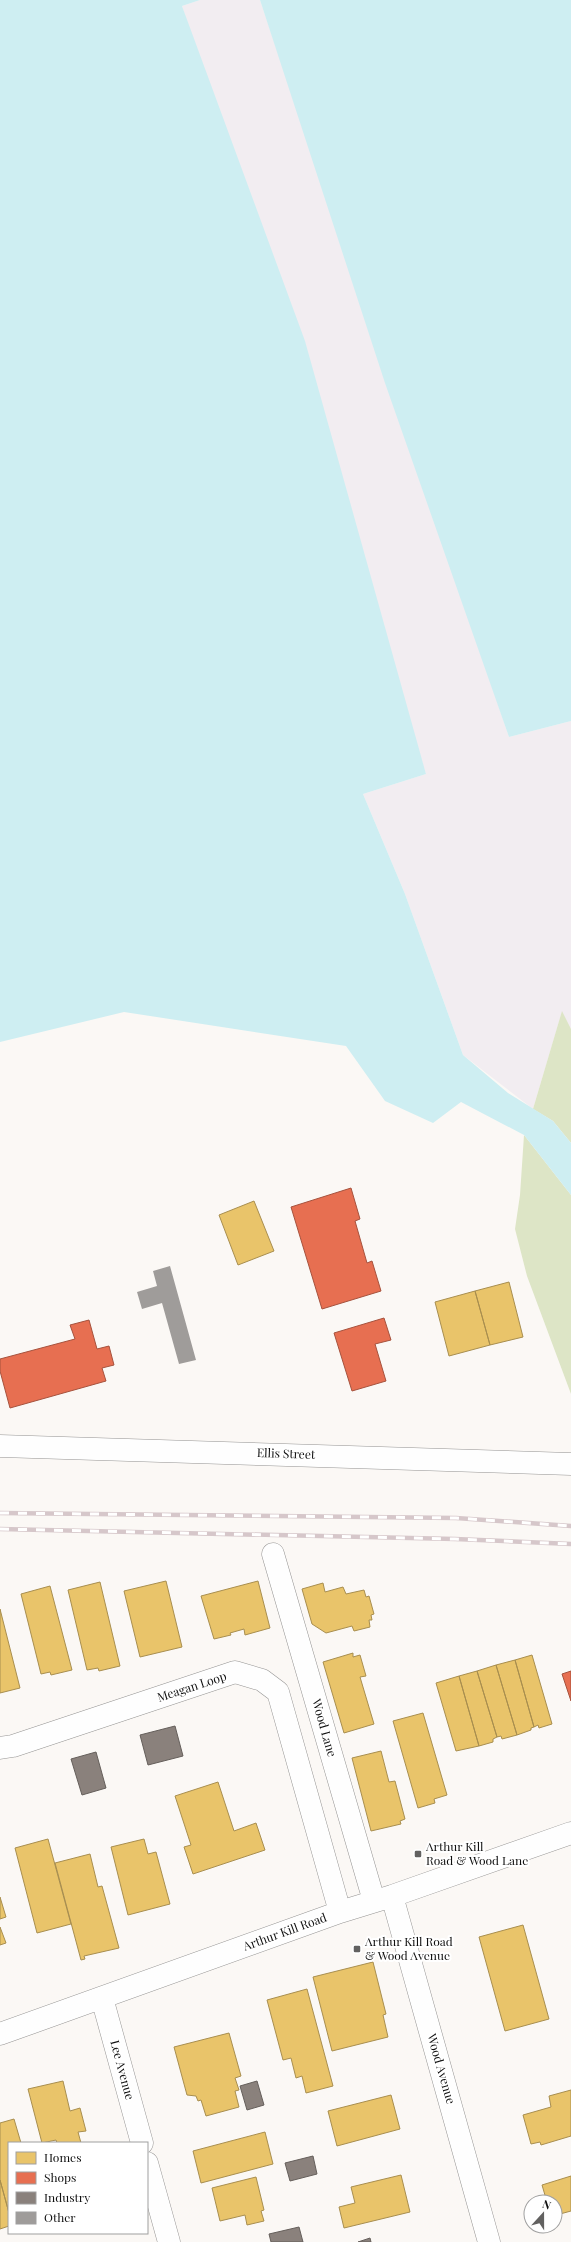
<svg xmlns="http://www.w3.org/2000/svg" width="571" height="2242" font-family="'Playfair Display',serif">
<rect width="100%" height="100%" fill="#fbf8f5"/>
<!-- industrial -->
<path fill="#f2edf1" d="M200 0H260L509 737 571 721V1029L562 1012 533 1109 463 1055 405 894 363 794 426 774 182 6Z"/>
<!-- forest -->
<path fill="#dde5c6" d="M562 1011 571 1029V1143L553 1121 533 1109Z
M524 1135 571 1195V1394L527 1276 515 1229 520 1195Z"/>
<!-- water -->
<path fill="#ceeef2" d="M0 0H200L182 6 305 341 426 774 363 794 405 894 463 1055 508 1093 553 1121 571 1143V1195L524 1135 461 1102 433 1123 385 1101 346 1046 124 1012 0 1042Z
M260 0H571V721L509 737 385 383Z"/>
<!-- homes -->
<path fill="#e9c46a" stroke="#a88e4f" d="M254 1201 274 1251 238 1265 219 1215Z
M509 1282 523 1337 490 1345 475 1291Z
M475 1291 490 1345 449 1356 435 1302Z
M166 1581 182 1647 140 1657 124 1591Z
M258 1581 270 1628 245 1635 244 1629 230 1633 231 1635 214 1639 201 1596Z
M100 1582 120 1666 99 1671 98 1668 87 1670 68 1590Z
M323 1583 325 1592 343 1587 346 1594 364 1590 366 1597 369 1596 374 1614 371 1615 372 1620H369L370 1627 354 1631 352 1626 326 1633 312 1624 302 1589Z
M50 1586 72 1670 51 1675 50 1672 41 1674 21 1594Z
M0 1609 20 1688 0 1693Z
M353 1653V1657L360 1655 366 1676 360 1677 374 1724 344 1733 323 1662Z
M532 1655 552 1724 539 1728 538 1725 534 1727 515 1660Z
M515 1660 534 1727 531 1728V1730L517 1735 496 1665Z
M496 1665 517 1735 502 1739 501 1736 497 1737 477 1671Z
M477 1671 497 1737 493 1739V1742L479 1746 459 1676Z
M459 1676 479 1746 456 1751 436 1683Z
M423 1713 447 1795 434 1799 435 1803 418 1808 393 1721Z
M381 1751 389 1782 395 1781 405 1819 400 1821 401 1824 371 1831 352 1758Z
M218 1782 234 1831 256 1823 265 1850 193 1874 184 1847 191 1845 175 1796Z
M48 1839 71 1924 37 1933 15 1848Z
M144 1839 148 1854 156 1852 170 1904 128 1915 111 1847Z
M90 1854 98 1887 102 1886 119 1948 84 1956 85 1959 81 1960 55 1863Z
M0 1897 6 1917 0 1919Z
M523 1925 549 2019 505 2031 479 1937Z
M0 1927 6 1943 0 1945Z
M373 1962 386 2014 383 2015 388 2037 332 2051 313 1977Z
M307 1989 333 2086 306 2093 302 2076 296 2078 291 2058 283 2060 267 2000Z
M229 2033 241 2076 235 2078 239 2090 235 2091 239 2107 206 2116 201 2100 198 2101 196 2096 187 2095 174 2047Z
M63 2081 70 2111 80 2108 86 2131 78 2132 81 2143H57L56 2140 42 2143 28 2089Z
M571 2090V2136L541 2145 540 2142 531 2144 523 2115 551 2107 549 2096Z
M391 2095 400 2129 337 2146 328 2111Z
M14 2119 21 2143H9V2213L0 2180V2123Z
M265 2132 273 2164 201 2183 193 2151Z
M401 2175 410 2212 344 2228 339 2207 355 2203 351 2187Z
M571 2176V2211L560 2214 559 2211 555 2213V2202H547L542 2185Z
M256 2177 264 2210 261 2211 264 2221 247 2225 245 2215 220 2221 212 2188Z
M0 2180 9 2213V2226L0 2229Z"/>
<!-- shops -->
<path fill="#e76f51" stroke="#a6523d" d="M351 1188 360 1219 355 1221 367 1263 372 1261 381 1291 322 1309 291 1207Z
M384 1318 391 1340 375 1344 386 1381 352 1391 334 1333Z
M89 1320 97 1349 109 1346 114 1365 102 1368 106 1381 10 1408 0 1371V1359L75 1339 70 1325Z
M571 1671V1701L562 1674Z"/>
<!-- industry -->
<path fill="#8a817c" stroke="#655f5b" d="M175 1726 183 1756 148 1765 140 1735Z
M96 1752 106 1788 82 1795 71 1759Z
M257 2081 264 2105 247 2110 240 2086Z
M313 2156 317 2174 290 2181 285 2163Z
M299 2227 303 2242H271L269 2234Z
M370 2238 371 2242H358Z"/>
<!-- building -->
<path fill="#9f9c9a" d="M170 1266 196 1360 179 1364 162 1303 142 1309 137 1292 157 1286 153 1271Z"/>
<g fill="none" stroke-linecap="round" stroke-linejoin="round">
<!-- minor casing -->
<g stroke="#959493" stroke-width="23">
<path id="minor" d="M0 1446 571 1464
M273 1554 374 1901
M0 1748 13 1746 235 1672 262 1680 278 1692 340 1912
M392 1896 489 2242
M102 1998 142 2143
M0 2034 340 1912 392 1896 571 1833
M147 2163 169 2242"/>
</g>
<!-- minor -->
<use href="#minor" stroke="#fefefe" stroke-width="22"/>
<!-- rail casing -->
<g stroke="#d6c7ca" stroke-width="4.5">
<path id="rail" d="M0 1513 456 1518 571 1526
M0 1529 455 1539 571 1544"/>
</g>
<!-- rail -->
<use href="#rail" stroke="#fff" stroke-width="3" stroke-dasharray="9" stroke-linecap="butt"/>
</g>
<!-- markers -->
<g fill="#626160" stroke="#fff" stroke-width="1.5">
<rect x="414" y="1850" width="8" height="8" rx="2"/>
<rect x="353" y="1945" width="8" height="8" rx="2"/>
</g>
<g text-anchor="middle" stroke-width="4" stroke-linejoin="round" paint-order="stroke">
<!-- street labels -->
<g font-size="12" fill="#0f0f0f" stroke="#fff">
<text transform="translate(286 1454) rotate(2)" y="4">Ellis Street</text>
<text transform="translate(192 1687) rotate(-18)" y="4">Meagan Loop</text>
<text transform="translate(324 1728) rotate(74)" y="4">Wood Lane</text>
<text transform="translate(285 1932) rotate(-20)" y="4">Arthur Kill Road</text>
<text transform="translate(441 2069) rotate(74)" y="4">Wood Avenue</text>
<text transform="translate(122 2070) rotate(75)" y="4">Lee Avenue</text>
</g>
<!-- poi labels -->
<g font-size="12" fill="#0f0f0f" stroke="#fff" text-anchor="start">
<text x="426" y="1851">Arthur Kill<tspan x="426" dy="14">Road &amp; Wood Lane</tspan></text>
<text x="365" y="1946">Arthur Kill Road<tspan x="365" dy="14">&amp; Wood Avenue</tspan></text>
</g>
</g>
<!-- legend -->
<rect x="8" y="2142" width="140" height="92" fill="#ffffff" stroke="#9f9f9f"/>
<rect x="16" y="2152" width="20" height="12" fill="#e9c46a" stroke="#9f9f9f"/>
<text x="44" y="2162" font-size="12" fill="#0f0f0f">Homes</text>
<rect x="16" y="2172" width="20" height="12" fill="#e76f51" stroke="#9f9f9f"/>
<text x="44" y="2182" font-size="12" fill="#0f0f0f">Shops</text>
<rect x="16" y="2192" width="20" height="12" fill="#8a817c" stroke="#9f9f9f"/>
<text x="44" y="2202" font-size="12" fill="#0f0f0f">Industry</text>
<rect x="16" y="2212" width="20" height="12" fill="#9f9c9a" stroke="#9f9f9f"/>
<text x="44" y="2222" font-size="12" fill="#0f0f0f">Other</text>
<!-- north arrow -->
<g transform="translate(543 2214) rotate(21)"><circle r="19" fill="#ffffff" stroke="#9f9f9f"/>
<path d="M0-3L7 15L0 10L-7 15Z" fill="#626160"/>
<text y="-6" font-size="11" font-weight="bold" text-anchor="middle" fill="#0f0f0f">N</text>
</g>
</svg>
